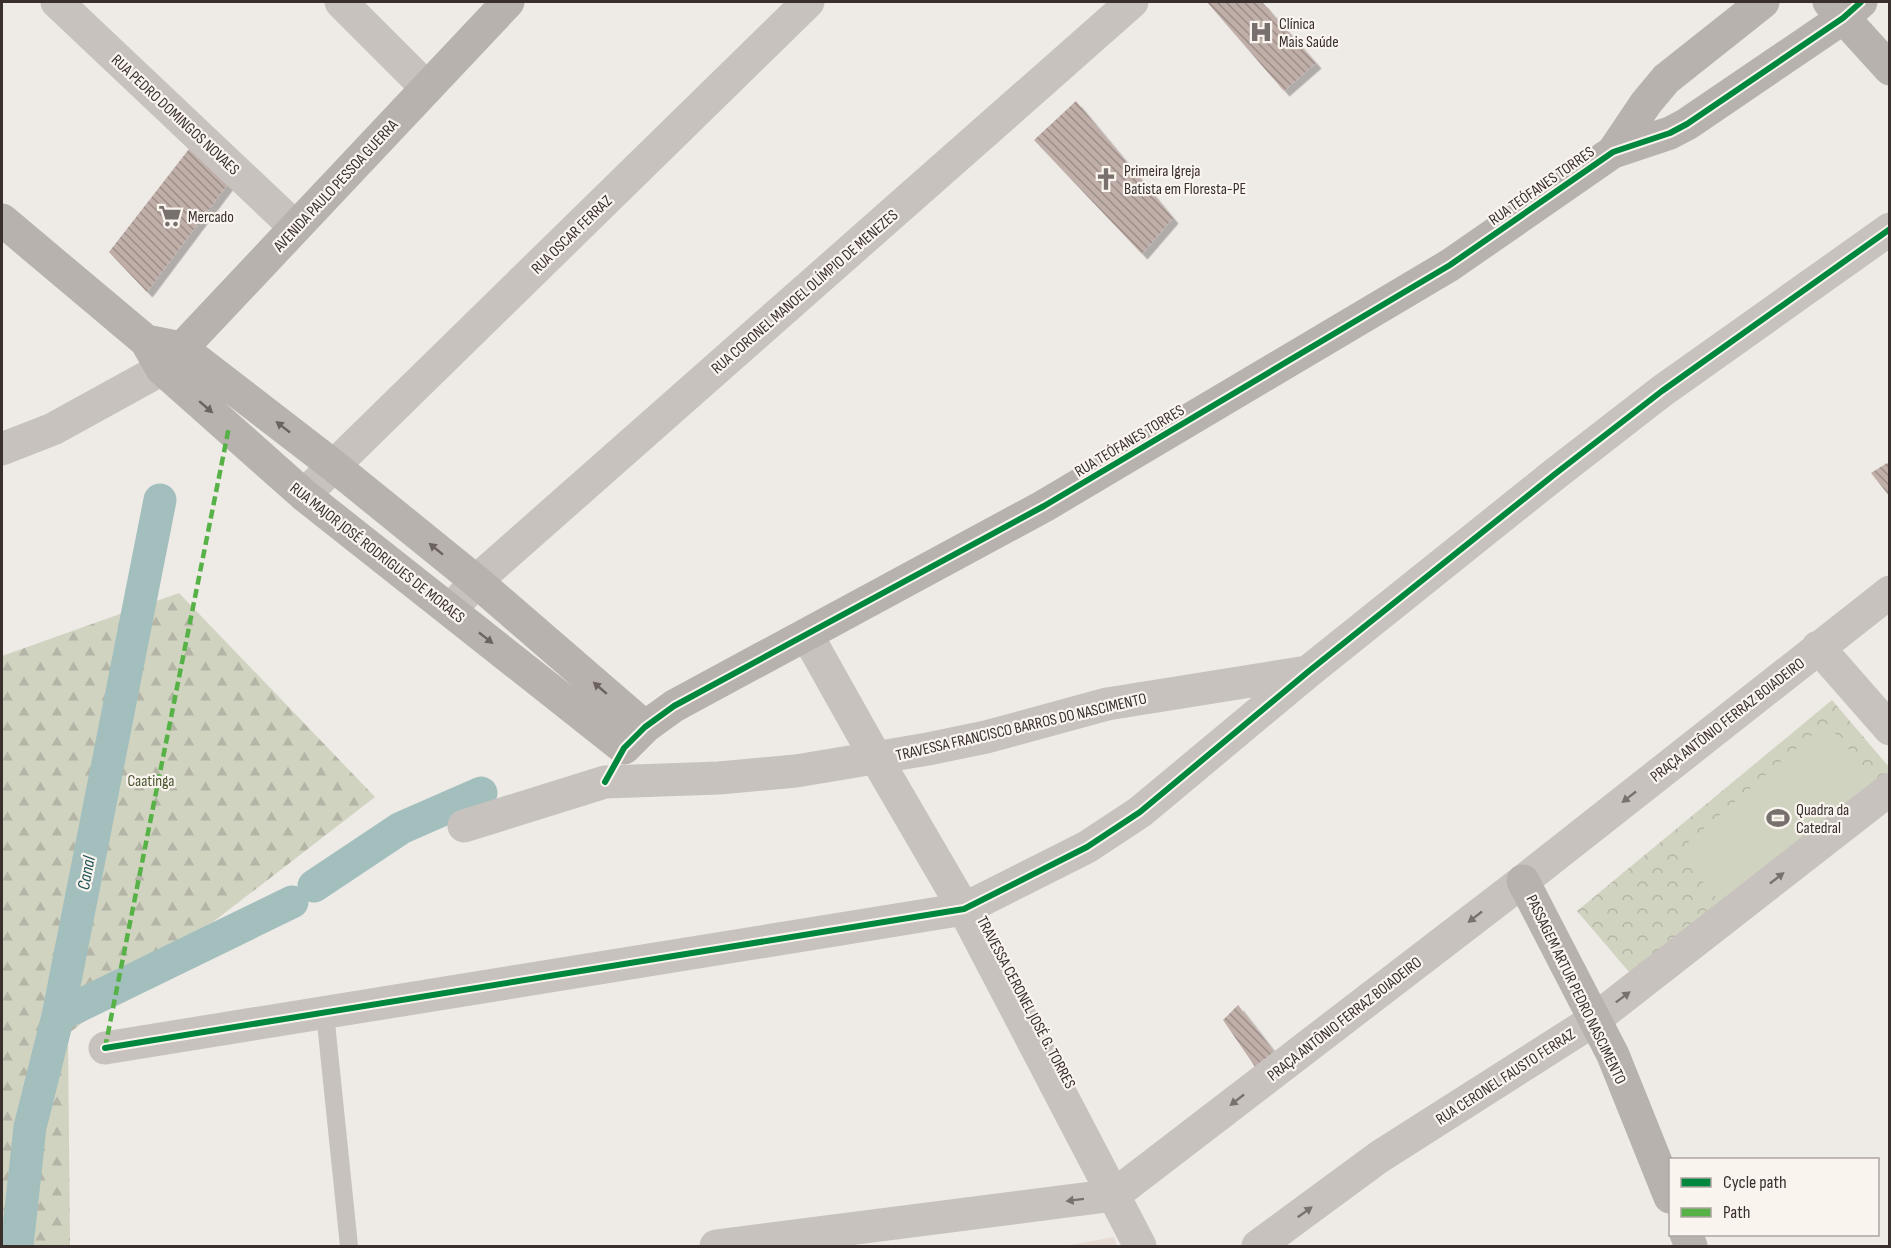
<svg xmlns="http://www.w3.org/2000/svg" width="1891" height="1248" font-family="'Sofia Sans Condensed',sans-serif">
<defs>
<pattern id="forest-firs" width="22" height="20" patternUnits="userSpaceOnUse" patternTransform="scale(1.5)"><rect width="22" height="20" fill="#d1d3c1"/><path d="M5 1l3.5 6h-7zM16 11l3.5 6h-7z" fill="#b4b5a6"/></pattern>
<pattern id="park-crowns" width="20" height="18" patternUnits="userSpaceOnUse" patternTransform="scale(1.5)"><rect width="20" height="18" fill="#d1d3c1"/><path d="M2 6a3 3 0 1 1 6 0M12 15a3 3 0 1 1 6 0" fill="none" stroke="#b4b5a6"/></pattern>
<pattern id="building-back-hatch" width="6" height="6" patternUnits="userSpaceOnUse" patternTransform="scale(1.5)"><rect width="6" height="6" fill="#c0aea9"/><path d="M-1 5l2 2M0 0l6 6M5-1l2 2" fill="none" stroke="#9d8e8a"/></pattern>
<filter id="shadow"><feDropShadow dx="5.5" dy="5.5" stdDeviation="0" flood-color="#0004"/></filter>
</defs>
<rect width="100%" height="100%" fill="#eeeae6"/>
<!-- forest -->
<path fill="url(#forest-firs)" d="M179 593 375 797 68 1034 70 1246H2V656Z"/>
<!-- park -->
<path fill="url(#park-crowns)" d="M1832 700 1889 767V780L1641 986 1577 911Z"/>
<!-- pitch -->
<path fill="#d1d3c1" d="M1826 723 1879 784 1728 911 1677 852Z"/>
<!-- plaza -->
<path fill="#e7ddd4" d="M1114 1237 1117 1246H1065Z"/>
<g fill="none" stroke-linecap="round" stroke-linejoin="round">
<!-- canal -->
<path stroke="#a3bfbd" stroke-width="33" d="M314 886 401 828 481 793
M58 1016 292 902
M17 1246 30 1127 58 1016 160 500"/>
</g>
<!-- building -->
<path fill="url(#building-back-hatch)" filter="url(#shadow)" d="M1207 2H1262L1316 63 1284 91Z
M1076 101 1173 218 1142 254 1034 140Z
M189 149 231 180 147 292 109 252Z
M1887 463 1890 466V497L1871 473Z
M1238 1005 1276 1054 1258 1071 1223 1020Z"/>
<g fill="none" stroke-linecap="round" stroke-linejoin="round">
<!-- lane -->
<path stroke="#c8c2be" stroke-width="18" d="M325 1013 349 1246"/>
<!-- street -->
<path stroke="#c8c2be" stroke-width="33" d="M57 2 295 227
M341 2 426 87
M2 449 53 429 162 369
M304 495 808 2
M451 610 476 581 1132 2
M807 635 876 758 964 909 1140 1246
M1818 647 1890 729
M464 826 605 782 719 778 796 771 928 749 986 737 1107 704 1307 672
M105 1048 964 909 1087 847 1140 812 1309 671 1555 474 1662 391 1890 229
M716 1246 1114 1195 1523 881 1890 592
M1258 1246 1379 1157 1594 1020 1890 789"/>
<!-- secondary -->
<path stroke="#b8b2ae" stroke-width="33" d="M1829 2 1890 69
M1613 152 1646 103 1666 79 1763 2
M2 220 146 341 162 369 304 495 624 748 645 727 674 706 1044 506 1450 265 1613 152 1670 133 1687 124 1843 18 1861 2
M146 341 181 348 334 466 476 581 645 727
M166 365 508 2
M1523 881 1613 1055 1670 1197
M1686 1234 1691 1246"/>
<!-- quiet -->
<path stroke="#56b246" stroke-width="4.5" stroke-dasharray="9 4.5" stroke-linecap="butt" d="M105 1048 229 427"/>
<!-- cycleway casing -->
<g stroke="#faf4ee" stroke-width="10">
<path id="cycleway" d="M605 782 624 748 645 727 674 706 1044 506 1450 265 1613 152 1670 133 1687 124 1843 18 1861 2
M105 1048 964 909 1087 847 1140 812 1309 671 1555 474 1662 391 1890 229"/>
</g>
<!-- cycleway -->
<use href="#cycleway" stroke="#00873e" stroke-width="6"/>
</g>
<!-- one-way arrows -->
<defs><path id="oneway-solid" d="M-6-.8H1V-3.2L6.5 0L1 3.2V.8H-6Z" transform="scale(1.5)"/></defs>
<g fill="#6c6360">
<use href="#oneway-solid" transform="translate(206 407) rotate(41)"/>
<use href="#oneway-solid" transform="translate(283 427) rotate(-142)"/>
<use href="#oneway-solid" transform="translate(436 549) rotate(-141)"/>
<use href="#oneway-solid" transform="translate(486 638) rotate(38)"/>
<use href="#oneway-solid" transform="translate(600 688) rotate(-139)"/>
</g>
<g fill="#79716e">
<use href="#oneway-solid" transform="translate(1629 797) rotate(142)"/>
<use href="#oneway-solid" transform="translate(1777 878) rotate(-38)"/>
<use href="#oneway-solid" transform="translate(1475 917) rotate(142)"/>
<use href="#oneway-solid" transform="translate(1623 997) rotate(-37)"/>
<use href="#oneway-solid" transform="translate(1237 1100) rotate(142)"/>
<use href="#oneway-solid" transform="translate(1075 1200) rotate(173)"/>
<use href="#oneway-solid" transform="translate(1305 1212) rotate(-36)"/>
</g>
<!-- icons -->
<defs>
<g id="hospital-bare" transform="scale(1.8)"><path d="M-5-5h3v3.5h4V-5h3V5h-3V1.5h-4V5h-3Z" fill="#78706d" stroke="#faf4ee" stroke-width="2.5" paint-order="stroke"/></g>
<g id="church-bare" transform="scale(1.8)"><path d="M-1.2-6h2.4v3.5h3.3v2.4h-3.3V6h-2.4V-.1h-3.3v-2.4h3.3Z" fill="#78706d" stroke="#faf4ee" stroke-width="2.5" paint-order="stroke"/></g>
<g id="supermarket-bare" transform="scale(1.8)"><path d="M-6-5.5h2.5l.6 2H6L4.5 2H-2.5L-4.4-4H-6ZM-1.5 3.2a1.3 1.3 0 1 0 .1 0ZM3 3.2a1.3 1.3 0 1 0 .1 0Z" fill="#78706d" stroke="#faf4ee" stroke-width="2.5" paint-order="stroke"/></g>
<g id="stadium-bare" transform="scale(1.8)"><path d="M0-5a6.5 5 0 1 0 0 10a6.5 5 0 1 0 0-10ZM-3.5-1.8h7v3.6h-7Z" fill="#78706d" stroke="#faf4ee" stroke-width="2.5" paint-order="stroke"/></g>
</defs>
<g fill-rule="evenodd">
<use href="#hospital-bare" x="1261" y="32"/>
<use href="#church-bare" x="1106" y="179"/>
<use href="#supermarket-bare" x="170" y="216"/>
<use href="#stadium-bare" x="1778" y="818"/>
</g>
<g text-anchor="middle" stroke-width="4.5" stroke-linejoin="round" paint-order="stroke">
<!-- poi labels -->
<g font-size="16" fill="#392f2c" stroke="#faf4ee" text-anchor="start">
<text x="1279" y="29">Clínica<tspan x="1279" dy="18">Mais Saúde</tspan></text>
<text x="1124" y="176">Primeira Igreja<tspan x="1124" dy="18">Batista em Floresta-PE</tspan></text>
<text x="188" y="222">Mercado</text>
<text x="1796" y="815">Quadra da<tspan x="1796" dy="18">Catedral</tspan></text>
</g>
<!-- street labels -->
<g font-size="16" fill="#392f2c" stroke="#faf4ee">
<text transform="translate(176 114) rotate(43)" y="6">RUA PEDRO DOMINGOS NOVAES</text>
<text transform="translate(335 185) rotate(-47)" y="6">AVENIDA PAULO PESSOA GUERRA</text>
<text transform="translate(1541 185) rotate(-35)" y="6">RUA TEÓFANES TORRES</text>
<text transform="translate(571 234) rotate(-44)" y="6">RUA OSCAR FERRAZ</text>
<text transform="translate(804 291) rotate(-41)" y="6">RUA CORONEL MANOEL OLÍMPIO DE MENEZES</text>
<text transform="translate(1129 440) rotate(-31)" y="6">RUA TEÓFANES TORRES</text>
<text transform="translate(378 552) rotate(38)" y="6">RUA MAJOR JOSÉ RODRIGUES DE MORAES</text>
<text transform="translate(1727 719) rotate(-38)" y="6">PRAÇA ANTÔNIO FERRAZ BOIADEIRO</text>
<text transform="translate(1021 726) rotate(-13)" y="6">TRAVESSA FRANCISCO BARROS DO NASCIMENTO</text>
<text transform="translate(1577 989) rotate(64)" y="6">PASSAGEM ARTUR PEDRO NASCIMENTO</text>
<text transform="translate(1027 1002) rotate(62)" y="6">TRAVESSA CERONEL JOSÉ G. TORRES</text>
<text transform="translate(1344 1018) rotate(-38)" y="6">PRAÇA ANTÔNIO FERRAZ BOIADEIRO</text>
<text transform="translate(1505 1076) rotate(-33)" y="6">RUA CERONEL FAUSTO FERRAZ</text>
</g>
<!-- park labels -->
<g font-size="16" fill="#4b5631" stroke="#faf4ee">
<text x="151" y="786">Caatinga</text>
</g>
<!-- water labels -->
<g font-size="18" font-style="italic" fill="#245858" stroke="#faf4ee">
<text transform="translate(86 873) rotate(-79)" y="6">Canal</text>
</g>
</g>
<!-- border -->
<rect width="1891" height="1248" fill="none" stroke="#392f2c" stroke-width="6"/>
<!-- legend -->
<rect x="1669" y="1158" width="210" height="78" fill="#faf4ee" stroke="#ada5a0" stroke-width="1.5"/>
<rect x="1681" y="1178" width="30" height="9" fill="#00873e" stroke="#ada5a0" stroke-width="1.5"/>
<text x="1723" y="1188" font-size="18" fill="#392f2c">Cycle path</text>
<rect x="1681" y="1208" width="30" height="9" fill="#56b246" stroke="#ada5a0" stroke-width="1.5"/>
<text x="1723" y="1218" font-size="18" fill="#392f2c">Path</text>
</svg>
